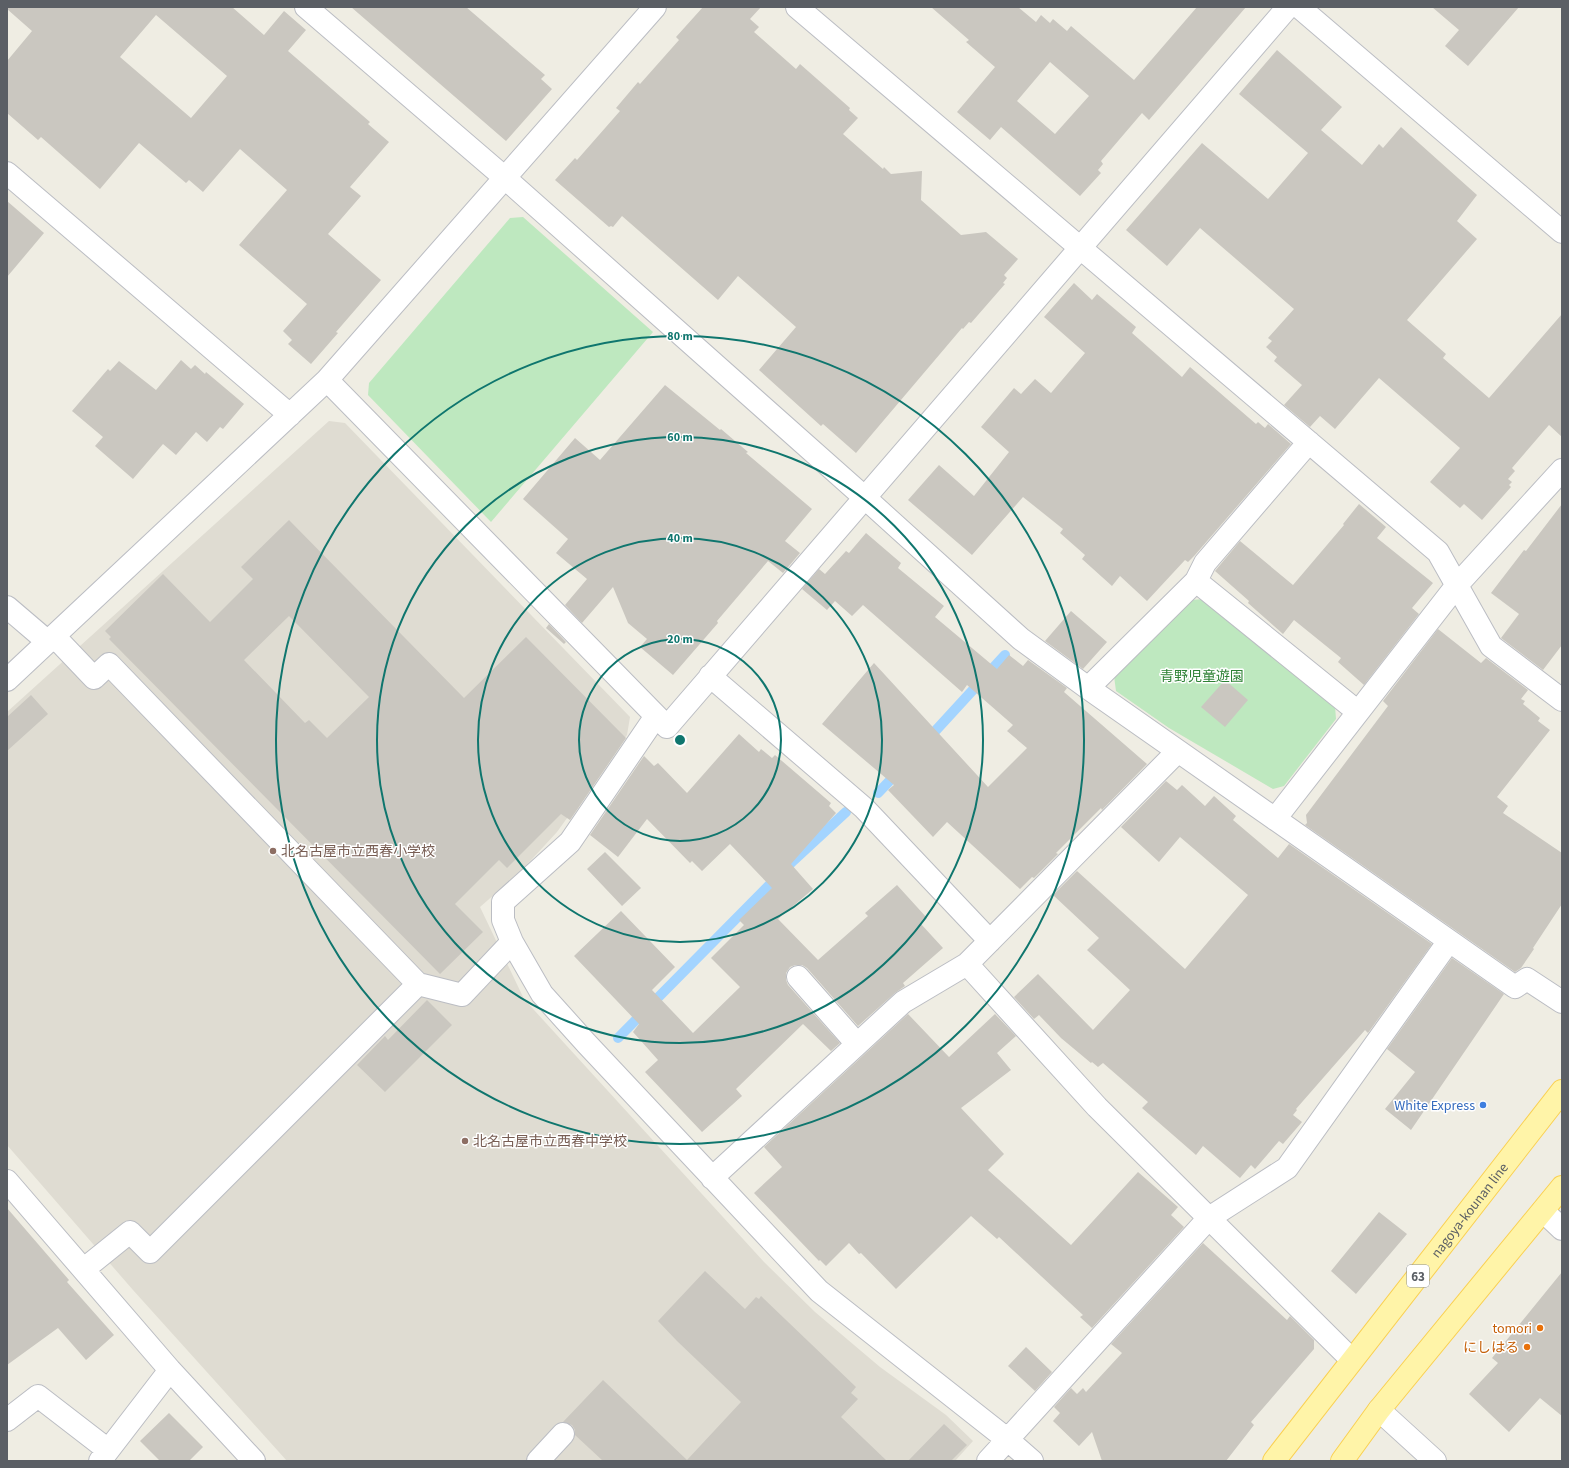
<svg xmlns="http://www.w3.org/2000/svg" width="1569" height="1468" font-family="'Source Sans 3','Noto Sans JP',sans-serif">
<rect width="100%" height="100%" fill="#efede3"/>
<!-- education -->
<path fill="#dfdcd2" d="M329 421 345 423 630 717 627 735 557 832 521 871 480 907 524 999 764 1262 815 1312 880 1367 946 1415 973 1441 955 1461H287L133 1290 7 1145V712Z"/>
<!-- green -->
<path fill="#bee8bf" d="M523 217 653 332 491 522 368 395 369 383 510 218Z
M1205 599 1335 706 1336 719 1284 786 1273 789 1169 728 1116 691 1114 676 1190 600Z"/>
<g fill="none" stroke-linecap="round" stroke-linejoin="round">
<!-- stream -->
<path stroke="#a3d4ff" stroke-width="10" d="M927 740 1005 655
M878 793 899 771
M618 1038 793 861 846 812"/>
</g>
<!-- building -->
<path fill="#cac7c0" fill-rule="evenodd" d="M7 7H232L264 35 284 11 306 30 288 51 370 122 368 124 389 142 350 187 361 196 328 234 381 280 336 332 338 333 311 364 288 344 292 340 283 331 307 304 239 245 287 190 240 149 203 192 189 180 186 183 139 143 100 189 41 137 38 140 7 113V61L32 31 7 9ZM156 15 227 76 191 118 120 57Z
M351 7H466L545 75 541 79 552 89 506 141Z
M703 7H761L750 19 759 27 754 32 796 69 800 64 850 108 849 110 858 118 843 134 883 169 884 167 891 174 922 171 921 200 961 235 986 232 1018 259 1004 275 1007 278 1003 283 1005 284 971 323 969 322 963 329 962 328 856 453 823 424 821 426 759 370 796 327 738 276 718 300 622 216 613 227 611 226 609 227 555 180 575 158 577 160 620 111 616 108 638 82 640 84 679 40 676 37Z
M931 7H1018L1036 22 1041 15 1050 23 1053 19 1067 31 1071 26 1134 80 1197 7H1246L1149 120 1142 113 1101 161 1103 164 1098 170 1101 173 1080 196 1001 127 990 140 957 112 995 67 966 42 969 40ZM1050 62 1089 96 1055 134 1017 101Z
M1432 7H1519L1468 66 1445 46 1459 30Z
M1277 50 1342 107 1321 130 1362 165 1379 144 1383 148 1401 127 1477 195 1457 221 1477 239 1407 320 1446 354 1443 358 1489 398 1562 314V437L1549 425 1512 468 1515 471 1508 479 1512 482 1509 485 1511 487 1482 520 1464 504 1460 508 1430 482 1460 448 1379 378 1335 429 1320 416 1310 427 1284 405 1302 385 1274 361 1277 357 1266 347 1272 341 1268 338 1294 309 1200 228 1167 266 1126 230 1202 143 1268 199 1308 153 1239 94Z
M7 201 44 233 7 277Z
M1074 283 1092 300 1097 294 1136 327 1132 333 1182 377 1190 367 1256 424 1258 422 1265 428 1268 424 1291 444 1195 555 1188 562 1185 560 1147 601 1120 576 1112 586 1082 559 1085 555 1060 533 1063 529 1023 497 972 555 908 500 939 465 974 496 1009 452 981 427 1014 388 1021 394 1035 379 1051 393 1085 353 1044 317Z
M181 360 191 369 195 365 205 374 206 372 244 404 223 429 220 427 207 442 196 432 176 455 163 444 133 479 95 446 103 437 72 411 108 369 110 371 119 361 156 390Z
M665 385 720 430 721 429 748 452 746 453 812 509 785 541 800 553 783 573 768 561 717 621 718 623 673 675 640 647 647 639 628 623 613 587 582 623 565 605 587 579 556 553 568 539 523 499 575 438 600 460Z
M1359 504 1386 527 1377 538 1433 583 1412 608 1419 614 1364 685 1338 662 1341 658 1294 620 1283 634 1248 603 1249 601 1215 571 1240 541 1293 585 1344 525 1343 524Z
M1562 504V645L1543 670 1501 638 1519 614 1491 593 1524 550 1526 551Z
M289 520 464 698 526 637 626 738 570 820 561 814 507 868 499 860 455 904 483 932 440 974 109 639 111 637 105 631 163 574 210 622 253 579 241 567ZM289 616 369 697 327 738 309 720 305 723 244 660Z
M866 533 901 563 898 568 944 606 935 617 997 669 1009 655 1023 666 1028 660 1067 688 1064 692 1147 764 1102 810 1101 808 1056 853 1058 854 1034 878 1032 877 1020 889 947 822 933 837 888 790 894 785 822 724 874 663 988 787 1027 748 1007 731 1013 725 967 685 962 692 863 605 852 616 835 601 827 610 802 589 819 569 825 574 846 551 849 553Z
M1071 611 1107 642 1083 669 1045 641Z
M549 624 566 642 564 644 546 628Z
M1438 629 1481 663 1486 658 1528 690 1521 699 1525 701 1523 704 1540 718 1538 721 1550 730 1497 797 1508 806 1503 813 1562 853V904L1533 948 1534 949 1521 968 1515 972 1305 825 1307 823 1306 815 1388 706 1383 701Z
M1225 680 1248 700 1225 727 1201 707Z
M31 695 48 714 7 751V717Z
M739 734 759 752 761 749 772 758 775 755 831 803 829 806 836 813 791 864 813 889 778 919 818 960 868 916 865 913 897 885 927 918 921 924 943 948 903 983 905 986 895 993 858 1026 807 968 802 965H795L790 967 786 973V980L788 985 840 1043 831 1051 803 1024 736 1089 742 1096 702 1132 645 1072 658 1060 633 1032 639 1024 574 956 621 911 675 967 652 990 693 1033 740 987 711 958 744 925 739 920 772 888 730 844 702 871 692 861 690 863 647 819 618 857 590 835 644 756 654 766 658 763 687 793Z
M1166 781 1177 790 1182 785 1205 806 1214 796 1236 816 1233 820 1278 858 1289 844 1432 944 1368 1033 1365 1030 1296 1109 1297 1110 1293 1115 1302 1122 1283 1144 1279 1141 1255 1169 1251 1165 1240 1178 1203 1146 1196 1155 1142 1108 1148 1102 1103 1063 1098 1067 1092 1062 1091 1063 1061 1038 1039 1015 1034 1019 1014 997 1038 974 1093 1030 1130 990 1087 950 1099 938 1053 895 1077 871 1185 969 1248 895 1180 837 1159 862 1121 827Z
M605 852 641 888 622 906 587 869Z
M1452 958 1504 994 1411 1130 1385 1109 1415 1072 1387 1049Z
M427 1000 452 1025 385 1092 357 1065 385 1036 388 1040Z
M908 1014 949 1057 995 1014 1016 1036 997 1053 1011 1070 961 1108 1004 1154 988 1170 1071 1245 1138 1172 1178 1207 1171 1215 1184 1227 1092 1328 1080 1317 1083 1315 999 1237 997 1239 971 1216 896 1289 861 1253 859 1254 849 1243 826 1266 820 1260 819 1261 754 1193 782 1167 764 1147Z
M7 1208 69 1280 67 1282 114 1335 86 1360 58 1328 7 1365Z
M1379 1212 1407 1234 1356 1294 1331 1271Z
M1203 1243 1287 1320 1290 1316 1314 1340V1349L1251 1422 1254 1425 1226 1461H1102L1092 1432 1079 1446 1053 1421 1060 1413 1054 1407 1071 1388 1077 1394 1083 1388 1086 1392 1122 1353 1111 1344Z
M705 1271 745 1309 756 1297 759 1299 761 1296 856 1387 851 1393 858 1399 841 1417 887 1461H603L575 1435V1430L572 1425 563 1422 603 1380 687 1460 741 1402 677 1341 658 1321Z
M1562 1272V1416L1540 1398 1509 1432 1469 1394 1498 1363 1492 1358Z
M1026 1347 1052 1372 1035 1391 1008 1366Z
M169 1413 203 1447 189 1461H160L140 1441Z
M944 1424 967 1445 951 1461H908Z"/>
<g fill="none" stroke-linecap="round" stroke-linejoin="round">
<!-- minor casing -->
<g stroke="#bbbdc3" stroke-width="24">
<path id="minor" d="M306 7 505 178 864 497 1021 639 1088 688 1515 987 1527 979 1562 1002
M797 7 1438 552 1491 646 1562 700
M1299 7 1562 232
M7 173 290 415
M327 380 667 727 1288 7
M1196 581 1205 563 1309 442
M7 607 48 642
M54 636 94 678 109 664 418 984
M710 676 864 808 990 941
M7 680 327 380 655 7
M1088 688 1196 581 1358 712
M656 716 570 842 503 902V920L512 942 542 994 586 1043 819 1291 1008 1440 1032 1461
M1275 819 1457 585 1562 470
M967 964 1097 1107 1352 1360
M798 977 857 1044
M712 1178 903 1002 967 964 1178 751
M7 1181 170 1370 254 1461
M1543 1211 1562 1229
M84 1269 130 1232 150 1252 418 984 462 995 512 942
M1379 1410 1435 1461
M7 1420 38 1396 108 1450
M100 1461 170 1370
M538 1461 563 1434
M988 1461 1209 1218 1287 1168 1449 941"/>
</g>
<!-- major casing -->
<g stroke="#fad051" stroke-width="24">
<g id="major">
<path id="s1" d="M1274 1461 1562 1091"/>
<path d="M1342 1461 1379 1410 1562 1187"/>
</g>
</g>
<!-- minor -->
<use href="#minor" stroke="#fff" stroke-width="22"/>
<!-- major -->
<use href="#major" stroke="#fff4a8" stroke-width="22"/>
</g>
<!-- distance rings -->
<g fill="none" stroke="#0f766e" stroke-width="2">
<circle cx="680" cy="740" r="101"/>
<circle cx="680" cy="740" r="202"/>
<circle cx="680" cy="740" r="303"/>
<circle cx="680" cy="740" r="404"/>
</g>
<!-- markers -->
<g fill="#8d6e63" stroke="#fff" stroke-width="1.5">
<circle cx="273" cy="851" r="4"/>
<circle cx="465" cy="1141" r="4"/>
</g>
<circle fill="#3f7fe0" stroke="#fff" stroke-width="1.5" cx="1483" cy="1105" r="4"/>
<g fill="#e8710a" stroke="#fff" stroke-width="1.5">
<circle cx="1540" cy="1328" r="4"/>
<circle cx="1527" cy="1347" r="4"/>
</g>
<g text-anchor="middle" stroke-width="3" stroke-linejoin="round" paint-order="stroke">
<!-- shield labels -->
<rect fill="#fff" stroke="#8c8f93" stroke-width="1" x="1407" y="1265" width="22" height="22" rx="3"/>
<g font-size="13" font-weight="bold" fill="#5b5f65">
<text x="1418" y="1281">63</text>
</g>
<!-- park labels -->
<g font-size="14" fill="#2e8235" stroke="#fff">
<text x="1202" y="681">青野児童遊園</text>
</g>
<!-- education labels -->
<g font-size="14" fill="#785e54" stroke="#fff" text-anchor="start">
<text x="281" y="856">北名古屋市立西春小学校</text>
<text x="473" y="1146">北名古屋市立西春中学校</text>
</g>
<!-- shop labels -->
<g font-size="14" fill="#366cbe" stroke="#fff" text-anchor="end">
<text x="1475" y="1110">White Express</text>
</g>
<!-- street labels -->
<g font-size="14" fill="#5b5f65" stroke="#fff">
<text dy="5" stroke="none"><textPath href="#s1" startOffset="318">nagoya-kounan line</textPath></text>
</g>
<!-- food labels -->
<g font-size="14" fill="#c56008" stroke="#fff" text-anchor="end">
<text x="1532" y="1333">tomori</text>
<text x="1519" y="1352">にしはる</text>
</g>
</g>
<circle cx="680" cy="740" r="6" fill="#0f766e" stroke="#fff" stroke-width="2"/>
<g font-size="12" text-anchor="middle" font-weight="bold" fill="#0f766e" stroke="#fff" stroke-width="3" stroke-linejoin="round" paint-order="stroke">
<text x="680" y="340">80 m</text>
<text x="680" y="441">60 m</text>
<text x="680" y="542">40 m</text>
<text x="680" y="643">20 m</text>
</g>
<!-- border -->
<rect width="1569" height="1468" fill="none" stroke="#5b5f65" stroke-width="16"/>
</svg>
